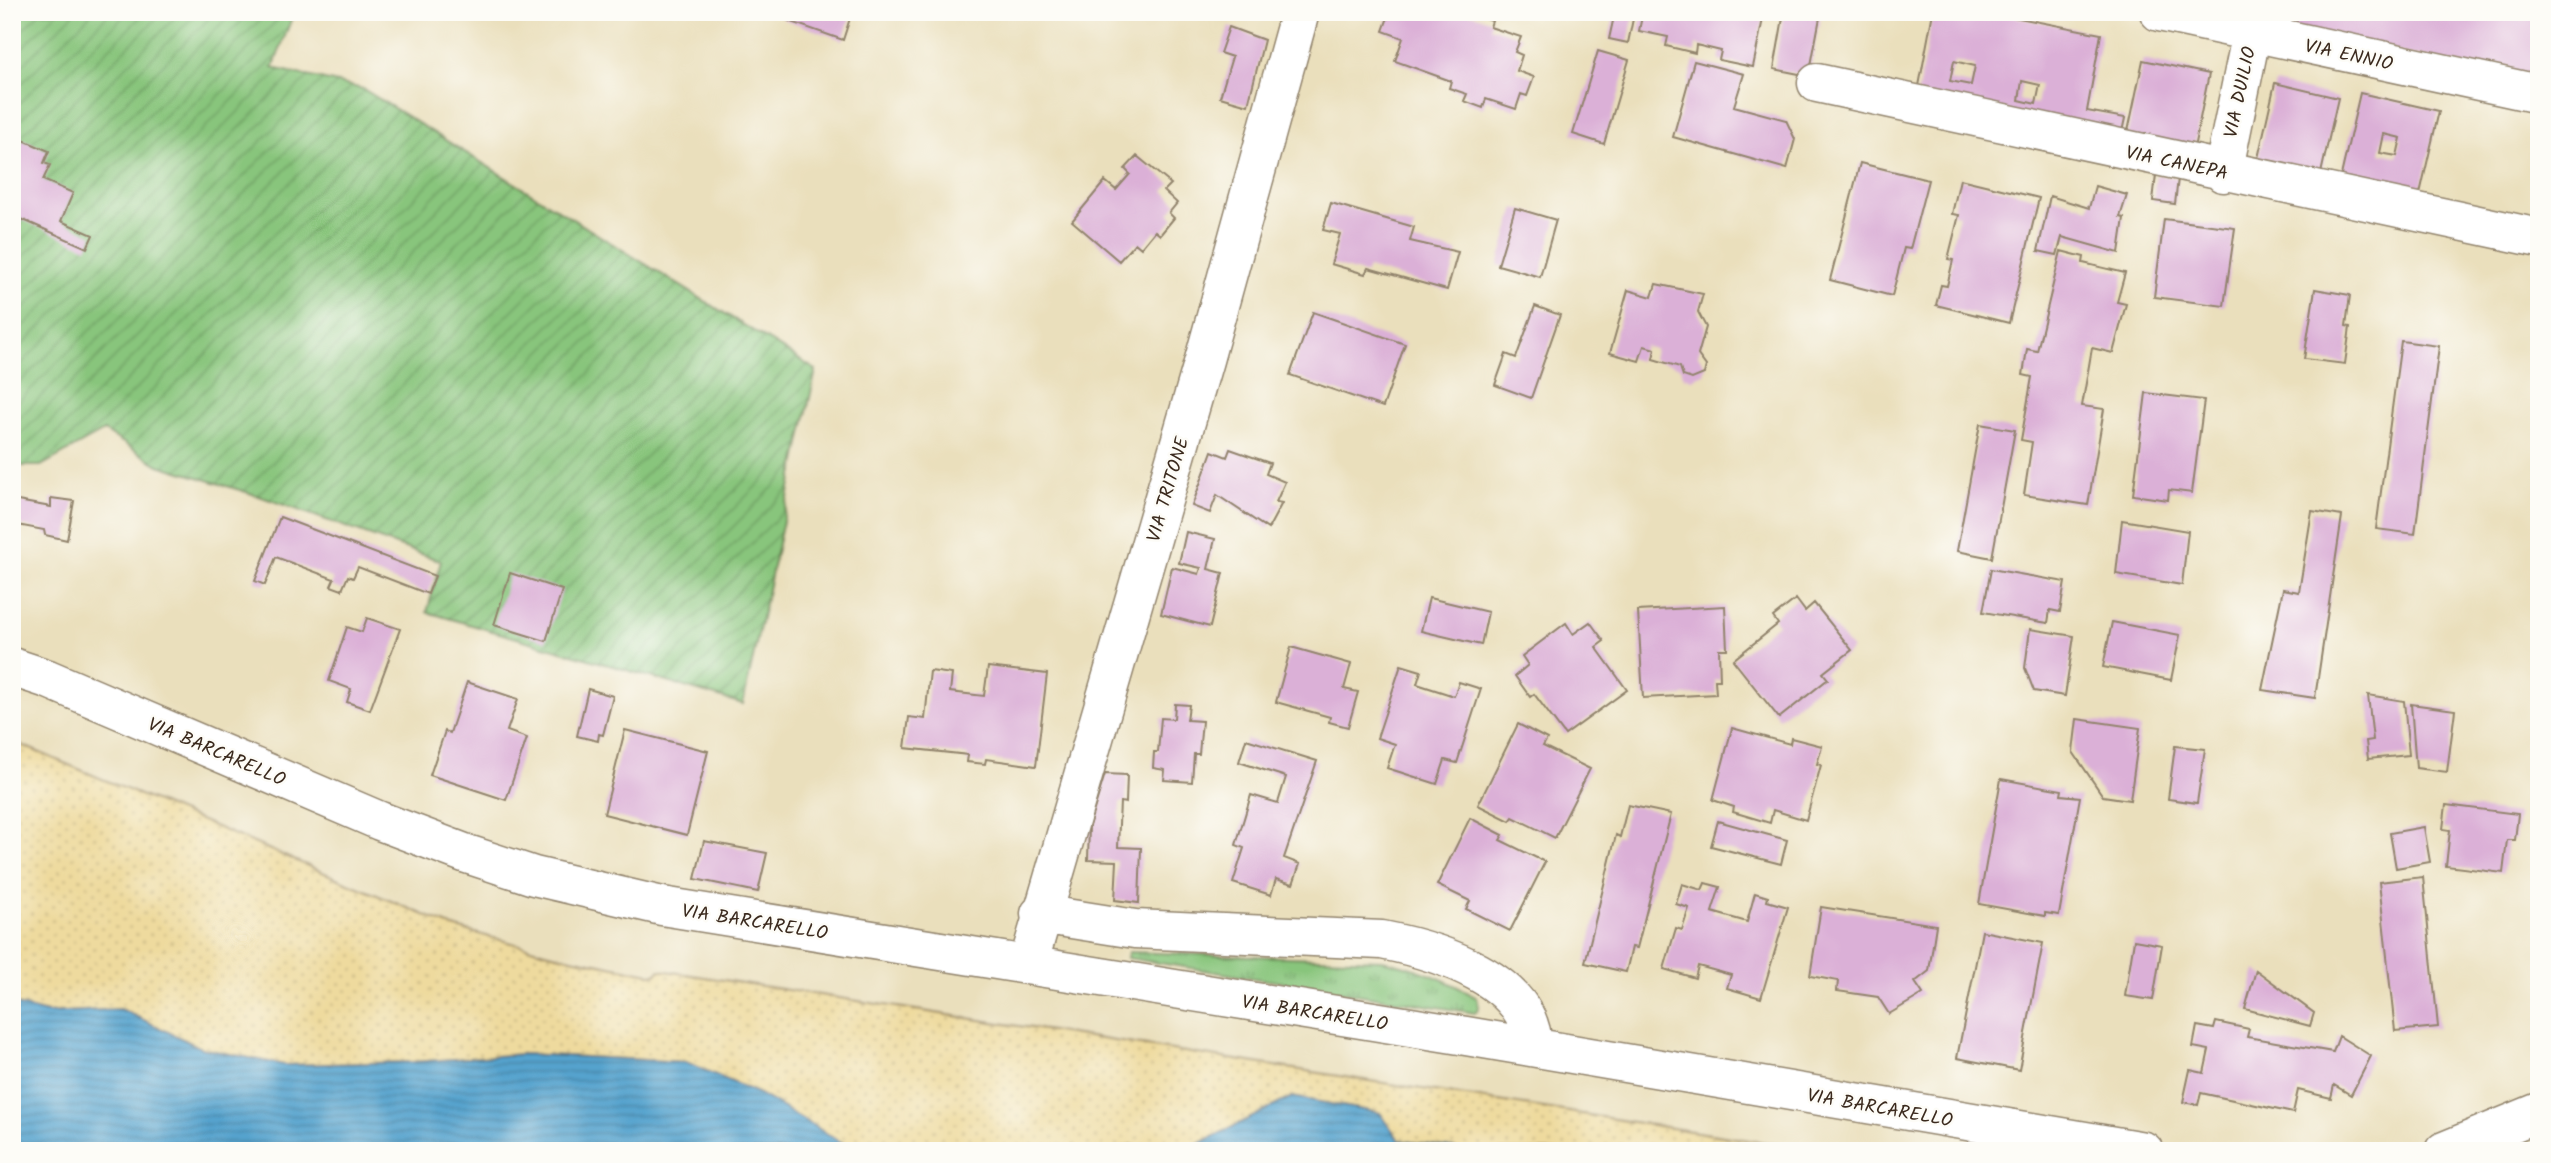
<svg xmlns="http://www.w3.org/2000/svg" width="2551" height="1163" font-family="Kalam,sans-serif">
<defs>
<pattern id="grass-tufts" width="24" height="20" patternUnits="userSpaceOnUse" patternTransform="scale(1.75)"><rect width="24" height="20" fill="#88c57c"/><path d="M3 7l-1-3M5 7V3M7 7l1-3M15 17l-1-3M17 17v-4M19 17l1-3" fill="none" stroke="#70a065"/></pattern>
<pattern id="sand-dots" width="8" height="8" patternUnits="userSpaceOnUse" patternTransform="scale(1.75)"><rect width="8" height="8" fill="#eeda9e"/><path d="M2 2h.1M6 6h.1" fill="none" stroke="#cdbb88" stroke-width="1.8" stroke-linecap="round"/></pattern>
<pattern id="garden-furrows" width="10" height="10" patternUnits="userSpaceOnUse" patternTransform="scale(1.75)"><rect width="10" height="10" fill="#88c57c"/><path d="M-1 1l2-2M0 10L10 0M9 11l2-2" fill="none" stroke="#70a065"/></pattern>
<pattern id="water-rules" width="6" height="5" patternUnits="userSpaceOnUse" patternTransform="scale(1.75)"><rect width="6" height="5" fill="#55a3ce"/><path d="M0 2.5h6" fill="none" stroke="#4885a7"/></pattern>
</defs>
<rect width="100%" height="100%" fill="#fdfcf7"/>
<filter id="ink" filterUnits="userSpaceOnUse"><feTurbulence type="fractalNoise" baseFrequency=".0143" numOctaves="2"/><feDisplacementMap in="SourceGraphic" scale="14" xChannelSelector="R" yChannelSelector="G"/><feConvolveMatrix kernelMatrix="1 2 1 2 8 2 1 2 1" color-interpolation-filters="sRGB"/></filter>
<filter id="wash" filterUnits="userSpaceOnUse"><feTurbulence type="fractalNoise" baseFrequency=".00686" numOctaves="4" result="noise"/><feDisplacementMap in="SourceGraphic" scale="28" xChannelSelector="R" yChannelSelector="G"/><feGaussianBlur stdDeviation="1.57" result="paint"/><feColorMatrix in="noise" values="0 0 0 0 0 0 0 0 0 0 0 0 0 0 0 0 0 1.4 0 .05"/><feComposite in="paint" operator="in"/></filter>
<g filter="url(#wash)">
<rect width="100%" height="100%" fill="#eadfbc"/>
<!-- grass -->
<path fill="url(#grass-tufts)" stroke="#62784d" stroke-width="2" d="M1128 952 1382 960C1415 967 1448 980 1477 998L1479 1007 1475 1013 1127 958Z"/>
<!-- sand -->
<path fill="url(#sand-dots)" stroke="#94825e" stroke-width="2" d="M12 741 453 927 557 955 654 975 660 970 1819 1151H1469L1399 1140 1380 1113 1292 1097 1185 1151H1151L1131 1145 1113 1151H865L848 1146 759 1094 686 1062 524 1054 413 1062 284 1065 201 1048 121 1009 47 1013 12 1004Z"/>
<!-- garden -->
<path fill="url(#garden-furrows)" stroke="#62784d" stroke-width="2" d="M12 12H294L273 68 363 89 816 370 743 704 427 612 441 561 259 496 159 465 104 431 41 466H12Z"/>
<!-- water -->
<path fill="url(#water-rules)" stroke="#486676" stroke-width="2" d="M12 1004 47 1013 121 1009 201 1048 284 1065 413 1062 524 1054 686 1062 759 1094 848 1146 865 1151H12Z
M1292 1097 1380 1113 1399 1140 1469 1151H1185Z"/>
<g id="blocks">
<!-- building -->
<path fill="#dbb0d7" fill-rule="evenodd" d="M786 12H852L843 40 783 19Z
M1390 12H1466L1492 21 1490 27 1521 37 1515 52 1522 55 1517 71 1534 77 1527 96 1521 94 1516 109 1486 99 1483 108 1464 101 1467 94 1449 88 1451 81 1395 61 1403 38 1383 31Z
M1615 12H1755L1764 14 1753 67 1719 60 1721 51 1696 45 1695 53 1666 46 1668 37 1639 31 1642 16 1634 14 1628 43 1609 39Z
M1784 12H1821L1809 76 1774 69Z
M1933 12H1988L2101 34 2087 111 2125 118 2119 146 1915 107ZM1954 61 1975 66 1971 85 1950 81ZM2022 81 2040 85 2036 104 2019 100Z
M2282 12H2539V81L2279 28Z
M1229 27 1264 40 1248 105 1220 97 1232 57 1220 53Z
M1598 51 1629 60 1604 144 1573 134Z
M2143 60 2209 74 2192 158 2126 141Z
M1694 61 1744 74 1734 106 1786 120 1795 139 1787 169 1673 137Z
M2275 83 2338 98 2317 191 2254 176Z
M2360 93 2439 111 2416 211 2337 193ZM2384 134 2401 138 2397 156 2380 153Z
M14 136 49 151 44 163 50 165 43 180 73 193 61 221 93 235 87 248 12 215Z
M1137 156 1171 184 1164 191 1177 203 1169 213 1174 218 1160 235 1155 231 1141 248 1135 243 1119 261 1072 221 1105 181 1116 190 1130 174 1125 169Z
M1860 163 1928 180 1910 249 1904 248 1892 296 1830 280Z
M2156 175 2178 178 2175 204 2153 201Z
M1960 179 2039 198 2009 323 1936 305 1941 285 1947 286 1953 260 1948 259 1959 215 1952 214Z
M2095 186 2127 195 2120 217 2124 218 2119 253 2062 237 2057 255 2038 251 2050 196 2089 208Z
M1331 203 1414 227 1410 241 1458 252 1447 290 1368 268 1365 274 1331 264 1340 234 1323 230Z
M1515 208 1556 220 1540 277 1498 265Z
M2164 219 2235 228 2224 306 2154 297Z
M2061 251 2084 257 2083 263 2125 273 2117 302 2126 304 2113 353 2092 348 2082 406 2104 409 2088 505 2024 495 2032 442 2021 440 2032 377 2023 375 2027 349 2037 351Z
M1656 284 1703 294 1698 312 1706 327 1698 355 1706 366 1704 374 1692 379 1683 376 1680 367 1653 359 1655 349 1644 346 1639 361 1610 353 1628 290 1652 297Z
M2315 289 2350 295 2346 326 2350 327 2345 364 2304 359Z
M1535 306 1560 315 1531 398 1495 385 1506 354 1516 358Z
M1313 312 1405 344 1383 407 1290 375Z
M2401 341 2439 346 2415 534 2376 529Z
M2146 393 2204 400 2192 493 2169 490 2168 500 2133 495Z
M1980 424 2015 430 1992 558 1957 551Z
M1230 449 1270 463 1266 474 1285 482 1276 502 1282 503 1268 529 1217 495 1210 513 1192 506 1212 451 1227 457Z
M51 498 74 501 67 540 45 535 44 530 12 524V500L51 507Z
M2312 511 2342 516 2315 698 2262 690 2283 589 2299 592Z
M280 517 435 576 428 594 358 567 353 578 348 576 342 590 331 586 334 579 276 557 265 585 255 581Z
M2122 520 2188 531 2182 585 2116 574Z
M1186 532 1215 539 1208 569 1223 573 1210 627 1161 614 1172 567 1199 574 1201 568 1179 563Z
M1991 569 2065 582 2060 612 2050 610 2048 623 1983 612Z
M510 573 562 590 546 641 494 625Z
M1429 598 1488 612 1481 645 1421 631Z
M1796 599 1805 611 1814 603 1852 650 1823 673 1828 679 1779 718 1733 660 1778 624 1773 617Z
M1725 606 1727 649H1719L1720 680H1715L1716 694 1643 698 1638 611Z
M367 618 400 629 370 710 347 702 351 689 329 681 347 627 362 632Z
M1590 622 1604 641 1596 647 1627 690 1565 735 1534 694 1530 697 1515 676 1528 665 1522 656 1566 623 1573 634Z
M2112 622 2180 635 2171 680 2103 667Z
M2030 629 2074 636 2065 696 2034 691 2025 668Z
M1291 647 1351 664 1344 689 1358 692 1348 727 1329 722 1330 717 1276 702Z
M1401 665 1421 671 1417 684 1454 696 1459 682 1481 689 1457 763 1445 760 1437 784 1387 768 1395 744 1377 738Z
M988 667 1047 674 1036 766 986 759 985 764 967 762 968 755 905 748 909 717 925 719 930 671 952 674 950 692 984 696Z
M467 682 518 699 507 731 527 738 506 800 430 775 445 731 450 733Z
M588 689 613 696 603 735 599 734 598 741 577 736Z
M2368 695 2404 701 2409 755 2368 759 2366 741 2373 740Z
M1175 704 1189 705 1187 720 1202 721 1199 754H1194L1192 782 1164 780 1165 770 1153 768 1154 752H1158L1161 718 1174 719Z
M2411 704 2455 710 2447 772 2416 768Z
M2077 719 2140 728 2130 800 2103 796 2073 752Z
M1518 724 1547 739 1543 746 1590 769 1555 838 1513 817 1510 821 1478 805Z
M1732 728 1790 744 1791 738 1822 746 1817 764 1821 765 1806 820 1773 810 1770 823 1733 812 1734 807 1713 800Z
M625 730 708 751 687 835 604 814Z
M1246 739 1317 761 1284 858 1300 864 1293 884 1276 879 1271 895 1233 883 1244 848 1236 845 1251 795 1278 803 1286 777 1239 762Z
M2175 746 2205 749 2197 803 2168 799Z
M1105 774 1127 775 1126 803 1120 802 1118 847 1141 848 1139 903 1115 900 1117 861 1088 860 1089 826Z
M2001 779 2062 790 2061 795 2080 797 2059 915 2045 913V916L1979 904Z
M1628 805 1671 814 1637 948 1632 947 1626 972 1585 963 1616 835 1620 837Z
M2446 805 2518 814 2515 840H2507L2503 873 2446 866 2450 830 2443 829Z
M2537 805H2539V829L2533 828Z
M1470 818 1503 835 1500 840 1545 862 1510 931 1466 909 1470 901 1437 885Z
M1718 821 1787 840 1781 864 1711 846Z
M2424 827 2430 862 2396 868 2390 833Z
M704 841 767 853 758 892 695 879Z
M2423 877 2438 1027 2395 1031 2379 882Z
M1705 883 1720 887 1712 912 1747 922 1755 893 1768 897 1767 901 1788 907 1761 998 1727 988 1731 975 1698 966 1695 978 1664 969 1676 928 1682 930 1689 908 1676 904 1682 884 1702 890Z
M1821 907 1936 925 1929 971 1915 982 1923 994 1889 1014 1878 997 1837 991 1838 981 1810 976Z
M1982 931 2043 943 2019 1070 1957 1058Z
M2134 940 2162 945 2153 1000 2125 996Z
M2256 970 2314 1013 2310 1026 2245 1009Z
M2216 1022 2249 1029 2247 1037 2333 1052 2339 1036 2371 1056 2351 1095 2334 1085 2331 1098 2298 1090 2293 1113 2201 1093 2198 1105 2183 1102 2190 1070 2204 1073 2209 1050 2193 1047 2197 1026 2214 1029Z"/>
</g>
</g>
<g filter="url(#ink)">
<use href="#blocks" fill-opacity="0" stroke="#92846d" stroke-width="2"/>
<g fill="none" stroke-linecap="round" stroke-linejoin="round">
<!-- street casing -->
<g stroke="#92846d" stroke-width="41">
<path id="street" d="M2159 12 2539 94
M1817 83 2539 238
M2223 173 2256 12
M12 667 48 679 380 821 467 854 534 876 662 906 1466 1036 2144 1151
M1040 914 1135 929 1382 940C1438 951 1531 979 1533 1047
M1028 965 1204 360 1300 12
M2444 1151 2539 1112"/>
</g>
<!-- street -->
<use href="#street" stroke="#fff" stroke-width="38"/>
</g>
</g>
<g text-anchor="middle" stroke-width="5" stroke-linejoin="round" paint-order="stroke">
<!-- street labels -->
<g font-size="19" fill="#3b2a1e" stroke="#fdfcf7">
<text transform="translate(2349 54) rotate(12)" y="7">VIA ENNIO</text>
<text transform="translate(2239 92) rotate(-78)" y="7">VIA DUILIO</text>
<text transform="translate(2177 162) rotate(12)" y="7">VIA CANEPA</text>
<text transform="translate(1167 489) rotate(-74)" y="7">VIA TRITONE</text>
<text transform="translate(217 751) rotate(23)" y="7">VIA BARCARELLO</text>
<text transform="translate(755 921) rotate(9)" y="7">VIA BARCARELLO</text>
<text transform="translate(1315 1012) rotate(9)" y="7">VIA BARCARELLO</text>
<text transform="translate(1880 1107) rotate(10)" y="7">VIA BARCARELLO</text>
</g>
</g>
<!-- margin -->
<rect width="2551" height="1163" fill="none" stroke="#fdfcf7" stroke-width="42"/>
</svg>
